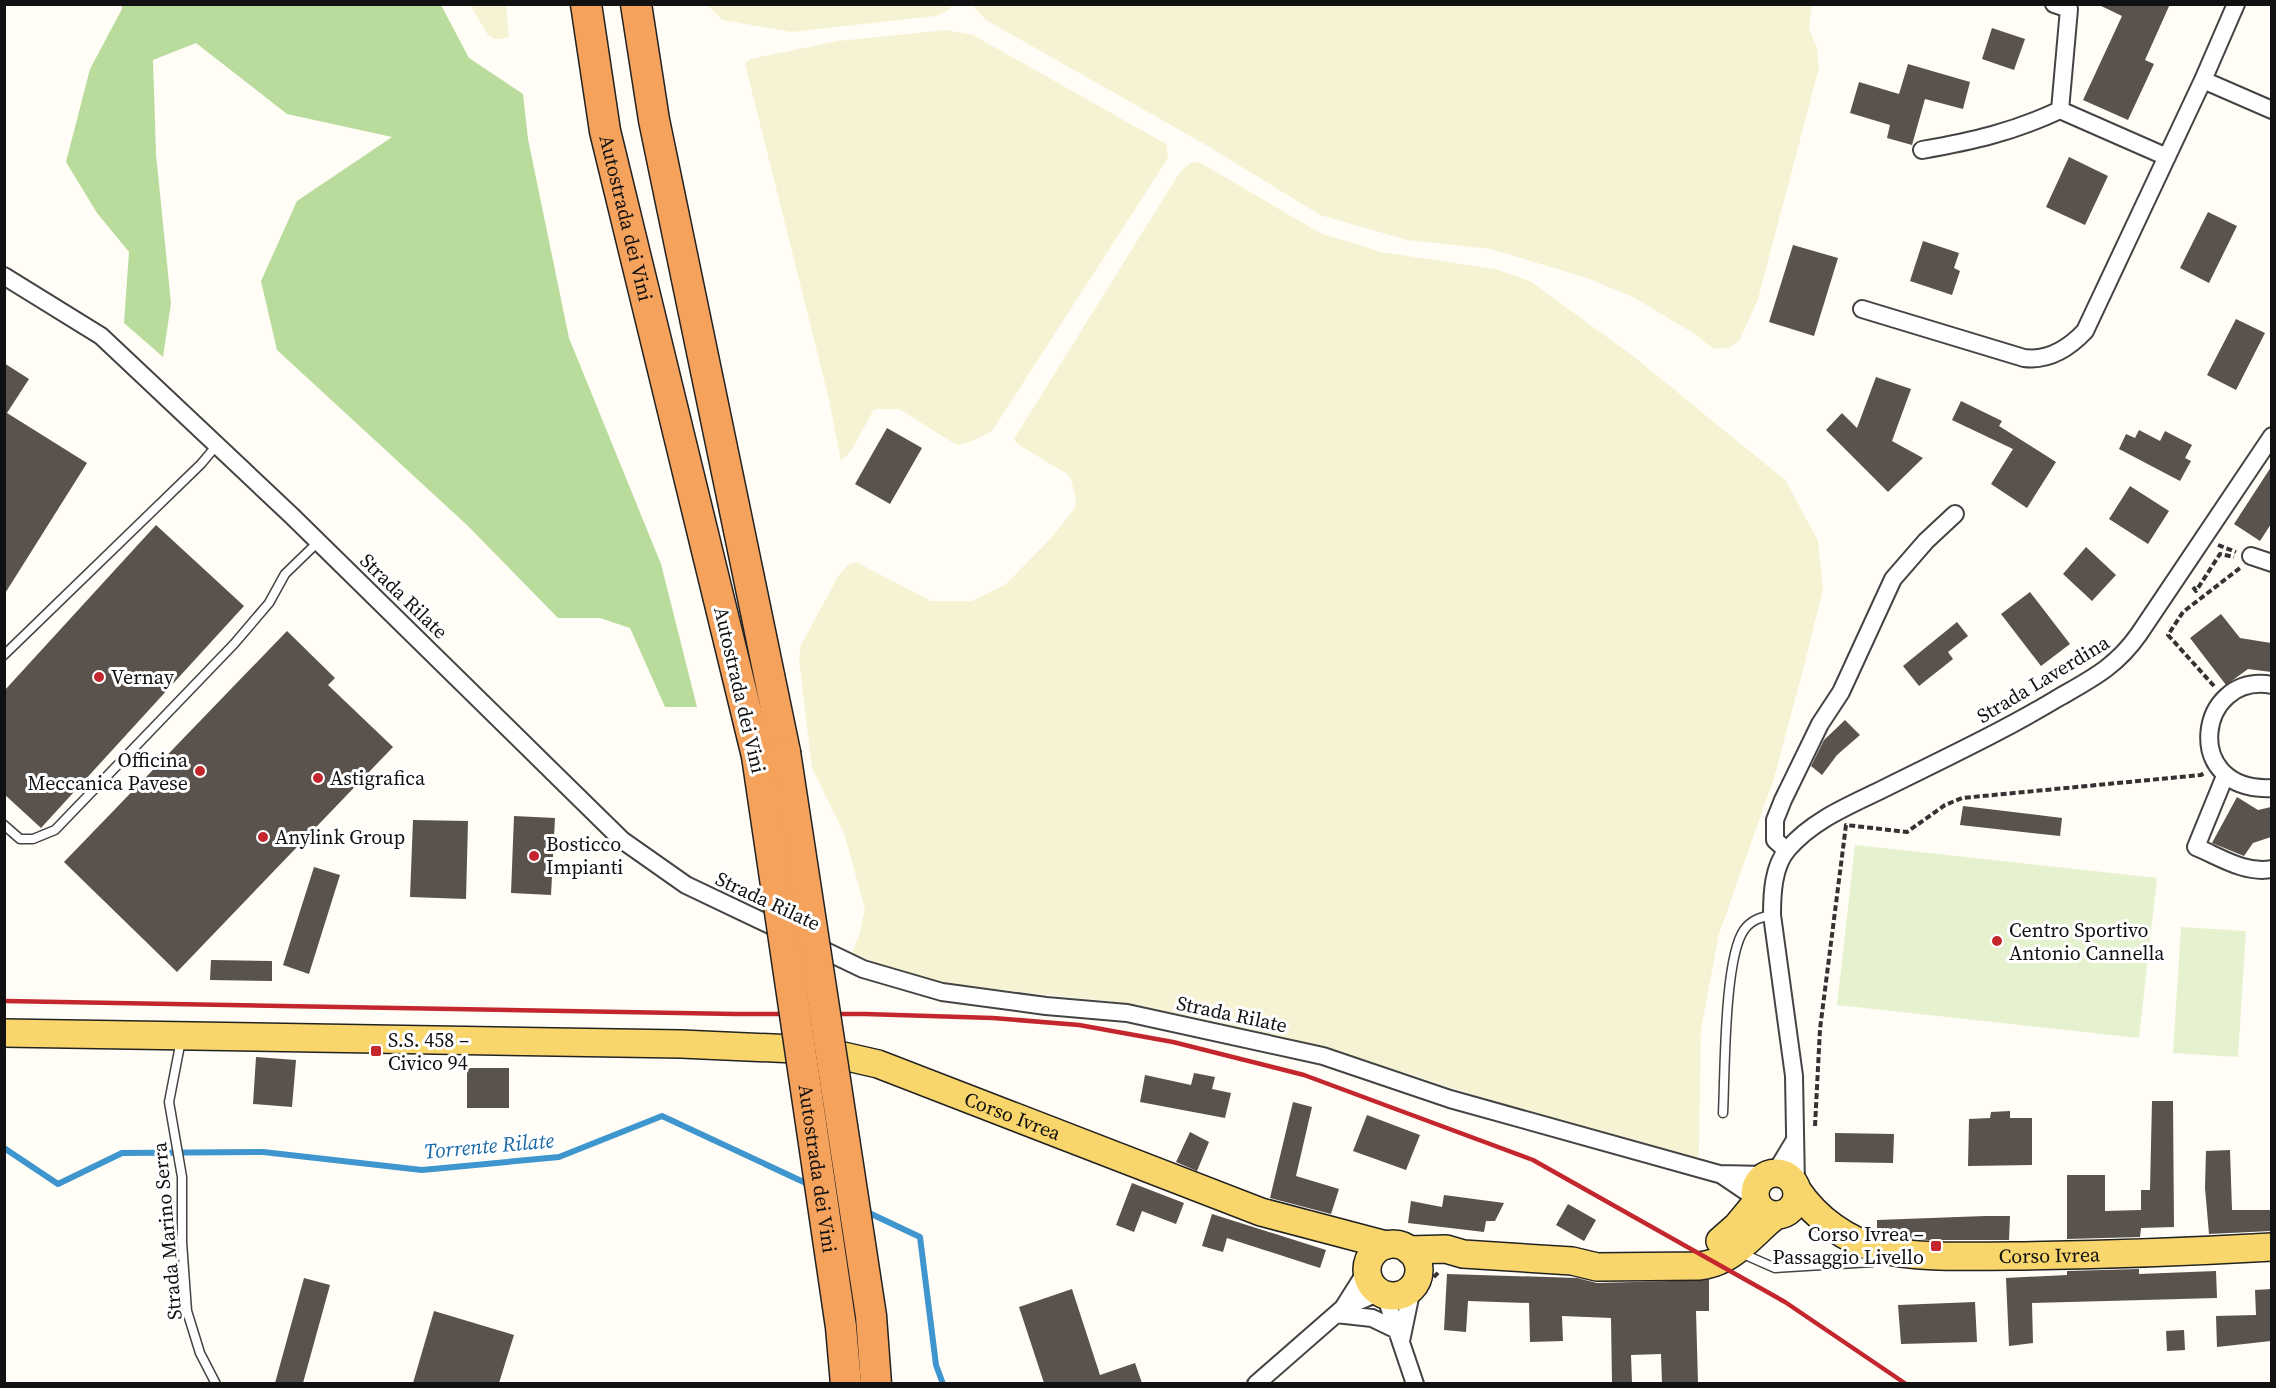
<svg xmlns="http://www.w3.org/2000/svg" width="2276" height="1388" font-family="'Source Serif 4',serif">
<rect width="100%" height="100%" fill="#fffdf5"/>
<!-- farmland -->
<path fill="#f6f3d4" d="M470 5H506L509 37 502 39H494L488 35Z
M707 5H952L949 10 936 16 791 32 723 20Z
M972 5H1812L1809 28 1817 49 1819 68 1758 299 1739 341 1729 348 1714 349 1693 333 1633 297 1587 278 1491 249 1407 240 1320 215 1206 145 986 20Z
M947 30 973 35 1166 144 1168 158 992 431 972 441 959 445 952 442 899 409H877L873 411 851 451 841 461 828 395 745 64 750 59 838 41Z
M1199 162 1320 233 1381 252 1495 269 1530 281 1633 356 1786 481 1818 541 1823 589 1803 670 1774 778 1719 934 1701 1029 1699 1151 1695 1174 1689 1175 1593 1147 1490 1100 1322 1046 1193 1017 1116 1002 937 983 894 971 852 953 859 935 865 909 844 833 812 768 799 660 801 645 839 575 849 564 856 562 931 601H972L1005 585 1050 539 1075 508 1076 500 1071 479 1067 474 1019 445 1014 439 1180 172 1191 163Z"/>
<!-- forest -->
<path fill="#b9dc9c" d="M122 5H441L469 58 523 94 528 139 569 338 661 564 697 707H665L630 628 600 618H558L468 526 277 350 261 281 297 201 392 137 287 114 196 43 153 60 156 154 171 303 163 357 124 323 129 252 97 213 66 162 90 69 122 9Z"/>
<!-- pitch -->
<path fill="#e6f2cf" d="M1855 845 2157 878 2139 1038 1837 1005Z
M2181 927 2246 931 2238 1057 2173 1053Z"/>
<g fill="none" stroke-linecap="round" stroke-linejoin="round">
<!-- stream -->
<path stroke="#3f96cf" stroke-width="6" d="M4 1148 58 1184 122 1153 263 1152 422 1170 559 1157 662 1116 810 1185
M865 1211 920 1237 936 1365 943 1384"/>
</g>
<!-- building -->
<path fill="#5a524d" d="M2097 4H2170L2145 60 2154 64 2128 120 2083 100 2122 16Z
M1992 28 2025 39 2014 70 1982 59Z
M1908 64 1970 82 1963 109 1925 99 1912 145 1887 138 1890 125 1850 113 1859 82 1899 94Z
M2069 157 2108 176 2085 225 2046 207Z
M2208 212 2237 226 2209 283 2180 268Z
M1923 241 1959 253 1954 268 1960 271 1952 295 1910 281Z
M1793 245 1838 258 1814 336 1769 322Z
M2236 319 2265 333 2236 390 2207 375Z
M4 363 29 379 7 413 87 463 4 595Z
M1876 377 1911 389 1892 441 1923 458 1888 492 1826 430 1842 413 1857 428Z
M1961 401 2002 421 1999 426 2056 462 2027 508 1991 484 2013 449 1952 420Z
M887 428 922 448 890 504 855 484Z
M2139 430 2160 441 2165 431 2192 445 2185 458 2191 461 2180 481 2119 449 2126 434 2135 438Z
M2271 467V524L2260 541 2234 524Z
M2130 486 2169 511 2148 544 2109 519Z
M156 525 244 606 41 828 4 794V691Z
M2086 547 2116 575 2092 601 2063 574Z
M2030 592 2070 644 2041 666 2001 614Z
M2221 614 2240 638 2271 643V672L2248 669 2226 685 2190 638Z
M1957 622 1968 636 1948 652 1953 659 1919 686 1903 666Z
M287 631 335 678 328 685 393 747 177 972 64 862Z
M1845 720 1860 735 1837 755 1822 775 1811 766 1824 740Z
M2237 797 2258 810 2271 807V837L2253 843 2244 856 2212 843Z
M1963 806 2062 818 2060 836 1960 825Z
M514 816 555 818 551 895 511 893Z
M413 820 468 821 466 899 410 897Z
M314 867 340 875 309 974 283 965Z
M211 960 272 961V981L210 980Z
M256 1057 296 1060 292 1107 253 1104Z
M467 1068H509V1108H467Z
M1194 1073 1215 1077 1212 1089 1231 1093 1225 1118 1140 1102 1145 1075 1191 1085Z
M2152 1101H2173L2174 1227 2141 1228 2140 1237 2067 1239V1175H2105V1211L2141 1210V1190H2150Z
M1293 1102 1312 1107 1296 1176 1339 1189 1331 1214 1270 1198Z
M2010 1111V1118H2032V1165L1968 1166 1969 1119 1990 1118 1991 1112Z
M1367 1115 1420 1135 1406 1170 1353 1151Z
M1190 1132 1209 1142 1197 1171 1176 1162Z
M1835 1133 1894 1134 1893 1163 1835 1162Z
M2230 1150 2232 1210H2271V1231L2209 1234 2205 1188 2206 1151Z
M1132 1183 1184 1203 1176 1224 1142 1211 1134 1232 1116 1225Z
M1444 1195 1504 1203 1495 1221H1486L1484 1232 1408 1223 1411 1201 1442 1207Z
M1568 1204 1596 1220 1584 1241 1556 1225Z
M1212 1214 1326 1250 1320 1268 1227 1238 1223 1252 1202 1246Z
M1985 1216H2010L2009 1240H1929L1898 1237 1877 1232V1220Z
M2139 1269V1274L2216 1271 2217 1298 2032 1303 2033 1343 2009 1346 2006 1278 2067 1275V1271Z
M1447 1274 1577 1278 1597 1283 1709 1280V1311H1696L1698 1383H1662L1661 1354 1631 1355 1632 1383H1612L1611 1318 1562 1316 1563 1341 1530 1342 1529 1303 1468 1301 1466 1332 1444 1330Z
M304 1278 330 1285 303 1383H275Z
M1072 1289 1100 1375 1135 1363 1142 1383H1044L1019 1307Z
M2271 1289V1341L2217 1347 2216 1316 2256 1315 2255 1290Z
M1975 1302 1977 1342 1901 1344 1898 1305Z
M434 1311 514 1335 499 1383H413Z
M2184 1330 2185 1350 2167 1351 2166 1331Z"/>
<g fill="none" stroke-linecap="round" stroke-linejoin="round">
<!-- lane casing -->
<g stroke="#444" stroke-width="11">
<path id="lane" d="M4 655 201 464 217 445
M4 825 20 839H33L55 830 234 644 269 603 285 574 318 542
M181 1040 169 1102 182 1177V1242L187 1311 200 1353 216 1384
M1723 1113C1725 1074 1724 958 1744 930 1751 920 1761 917 1772 915
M1741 1253 1775 1268 1872 1262 1884 1256"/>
</g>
<!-- street casing -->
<g stroke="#444" stroke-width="20">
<path id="street" d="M2054 4 2069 9 2060 110
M2203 80 2236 4
M1922 150C1973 141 2013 132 2060 110L2167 157
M4 276 101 336 292 516 622 840 686 885 787 933
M1862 309 2024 358C2049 361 2069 348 2085 331L2203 80 2272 110
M2251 556 2272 563
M2272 685C2197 671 2180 793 2272 788
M2225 776 2196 847C2220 857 2245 874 2272 869
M1786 850 1775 840V820L1783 800 1820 724 1841 692 1893 579 1926 541 1955 514
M813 945 863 969 942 992 1046 1006 1127 1013 1323 1056 1450 1099 1719 1174 1766 1175
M1775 1173 1795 1140
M1723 1176 1754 1197
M1796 1186 1794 1076 1772 915C1772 894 1773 866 1788 849 1812 821 1846 807 1879 791 1939 761 2000 733 2058 698 2091 679 2116 667 2139 634L2272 436
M1385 1295 1415 1384
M1343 1308 1380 1292
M1336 1314 1372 1318 1397 1330
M1401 1341 1412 1288
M1256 1384 1343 1308 1367 1270"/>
</g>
<!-- primary casing -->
<g stroke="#222" stroke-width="30">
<g id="primary">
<path id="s1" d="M4 1033 681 1044 817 1050 878 1064 1261 1212 1386 1245"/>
<circle cx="1776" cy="1194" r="21"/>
<path id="s2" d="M1797 1190C1816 1218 1846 1241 1880 1249 1918 1259 1972 1256 2012 1256 2098 1255 2185 1252 2272 1247"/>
<path d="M1720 1241 1737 1226 1756 1203"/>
<circle cx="1393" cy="1270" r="26"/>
<path d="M1409 1250 1446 1249 1463 1254 1572 1261 1597 1267 1699 1266C1732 1263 1751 1235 1775 1216"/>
</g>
</g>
<!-- highway casing -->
<g stroke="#222" stroke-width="33">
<g id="highway">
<path id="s3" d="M586 4 605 131 757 756"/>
<path d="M636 4 654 120 785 752"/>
</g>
</g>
<!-- path -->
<path stroke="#333" stroke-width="4" stroke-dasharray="6 3" stroke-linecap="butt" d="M2218 545 2236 552
M2193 587 2196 591 2220 554 2234 557
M2214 686 2168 635 2183 612 2240 568
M1815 1126 1820 1029 1846 825 1907 832 1945 805 1962 798 2201 775 2204 773
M1427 1283 1439 1272"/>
<!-- lane -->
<use href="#lane" stroke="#fff" stroke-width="8"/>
<!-- street -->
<use href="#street" stroke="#fff" stroke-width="16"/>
<!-- primary -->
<use href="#primary" stroke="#f9d66b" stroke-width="27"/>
<!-- highway -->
<use href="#highway" stroke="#f5a25d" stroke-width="30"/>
<!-- rail -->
<path stroke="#c4262e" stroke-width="4.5" d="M4 1001 736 1014H865L993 1018 1079 1025 1173 1042 1304 1075 1533 1160 1785 1302 1906 1384"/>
<!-- highway-bridge casing -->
<g stroke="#222" stroke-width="33" stroke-linecap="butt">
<g id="highway-bridge">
<path d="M785 752 871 1316 876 1384"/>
<path id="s4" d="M757 756 841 1327 846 1384"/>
</g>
</g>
<!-- highway-bridge -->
<use href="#highway-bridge" stroke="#f5a25d" stroke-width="30"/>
</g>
<!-- markers -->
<g fill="#c4262e" stroke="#fff" stroke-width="2">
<circle cx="99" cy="677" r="6"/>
<circle cx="200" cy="771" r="6"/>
<circle cx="318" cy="778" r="6"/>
<circle cx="263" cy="837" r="6"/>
<circle cx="534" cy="856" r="6"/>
<circle cx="1997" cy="941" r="6"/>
<rect x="370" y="1045" width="12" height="12" rx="3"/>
<rect x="1930" y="1240" width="12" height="12" rx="3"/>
</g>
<g text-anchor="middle" stroke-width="6" stroke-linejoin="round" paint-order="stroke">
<!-- street labels -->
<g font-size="20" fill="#111" stroke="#fff">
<text dy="7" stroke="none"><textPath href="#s3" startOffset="218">Autostrada dei Vini</textPath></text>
<text transform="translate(404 596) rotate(44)" y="7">Strada Rilate</text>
<text transform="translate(2043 679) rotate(-31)" y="7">Strada Laverdina</text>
<text transform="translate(740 690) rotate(77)" y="7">Autostrada dei Vini</text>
<text transform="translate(768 901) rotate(25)" y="7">Strada Rilate</text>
<text transform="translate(1232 1014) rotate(12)" y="7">Strada Rilate</text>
<text dy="7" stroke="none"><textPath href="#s1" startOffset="1020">Corso Ivrea</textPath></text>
<text dy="7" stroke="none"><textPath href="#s4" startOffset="417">Autostrada dei Vini</textPath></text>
<text transform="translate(167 1231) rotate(-95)" y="7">Strada Marino Serra</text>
<text dy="7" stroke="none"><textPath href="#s2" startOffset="274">Corso Ivrea</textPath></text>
</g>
<!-- poi labels -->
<g font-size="20" fill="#111" stroke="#fff" text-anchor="start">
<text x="111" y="684">Vernay</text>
<text x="188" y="767" text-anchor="end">Officina<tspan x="188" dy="23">Meccanica Pavese</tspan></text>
<text x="330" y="785">Astigrafica</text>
<text x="275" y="844">Anylink Group</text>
<text x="546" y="851">Bosticco<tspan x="546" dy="23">Impianti</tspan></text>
<text x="2009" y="937">Centro Sportivo<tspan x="2009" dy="23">Antonio Cannella</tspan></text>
<text x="388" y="1047">S.S. 458 –<tspan x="388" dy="23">Civico 94</tspan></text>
<text x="1924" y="1241" text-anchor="end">Corso Ivrea –<tspan x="1924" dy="23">Passaggio Livello</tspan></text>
</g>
<!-- water labels -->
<g font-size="21" font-style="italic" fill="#1768a6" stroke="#fff">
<text transform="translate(489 1146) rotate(-5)" y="7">Torrente Rilate</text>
</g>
</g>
<!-- border -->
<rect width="2276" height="1388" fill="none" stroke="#111111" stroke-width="12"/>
</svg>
